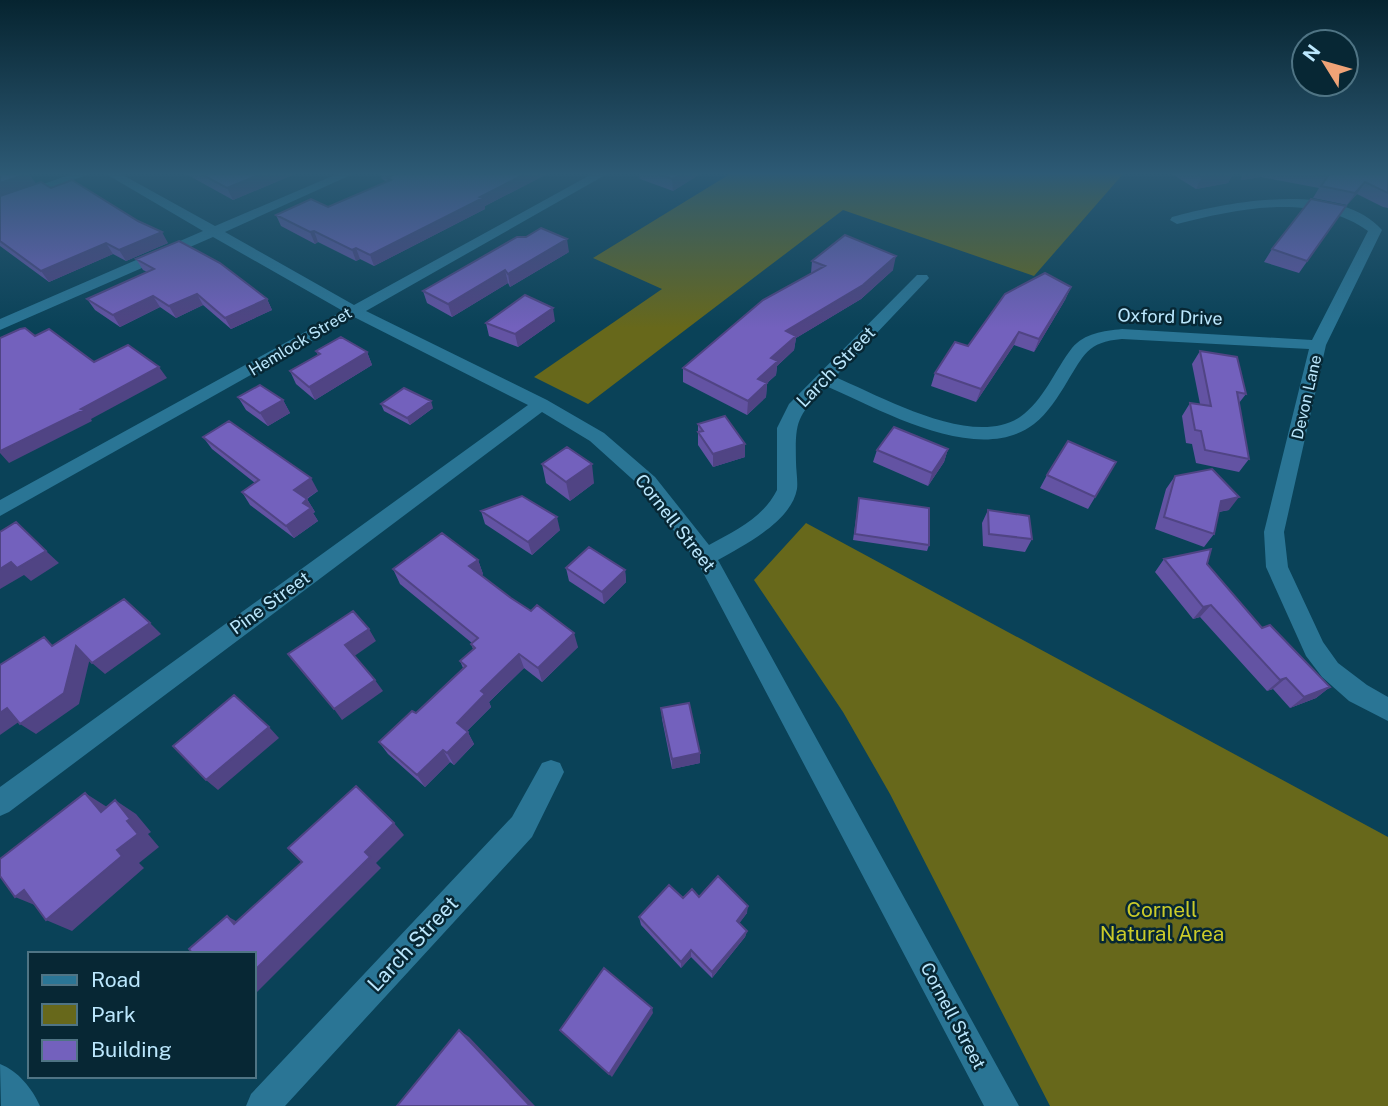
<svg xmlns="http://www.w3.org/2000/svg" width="1388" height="1106" font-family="'Public Sans',sans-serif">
<rect width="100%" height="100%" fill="#0a4258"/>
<!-- green -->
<path fill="#67681b" d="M730 174H1123L1034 276 843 210 588 404 534 377 662 289 593 258Z
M806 523 1388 837V1106H1050L890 794 843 712 754 580Z"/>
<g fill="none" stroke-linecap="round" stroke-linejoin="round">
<!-- minor -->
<path fill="#2a7595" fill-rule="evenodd" d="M72 174H89L0 208V199Z
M106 174H121L215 226 337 174H353L225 232 354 305 592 174H607L366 311 547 400 604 433 655 477 709 545C735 531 763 518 777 490V428L789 404 917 275H927L929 278 835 377C881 396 972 449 1020 417 1044 400 1055 370 1072 348 1085 333 1103 331 1122 329L1312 340 1368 231C1313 192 1238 209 1177 224L1170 220 1172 217C1228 202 1338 180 1382 230L1326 345 1284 532 1288 567 1323 642 1338 663 1367 685 1388 697V721L1349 701 1322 677 1306 656 1266 567 1264 532 1309 349 1122 339C1087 342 1084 355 1067 382 1058 397 1048 413 1034 424 978 467 880 409 826 386 797 417 795 420 796 462 796 470 798 481 797 489 791 522 744 545 718 560L1019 1106H984L698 563 641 487 590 441 542 412 9 812 0 816V787L528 405 354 317 0 516V500L343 311 213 237 0 330V319L203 231Z
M551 760 560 763 564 772 532 837 285 1106H246L251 1094 512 817 542 763Z
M0 1064C18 1071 32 1088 40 1106H1Z"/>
</g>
<!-- wall -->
<path fill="#6353a3" d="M0 174H29L36 184 51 188 168 243 126 261 113 254 49 282 0 246Z
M186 174H295L233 200Z
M380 174H547L485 206V209L374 266 360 259 356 261 318 242 315 244 281 226 276 215 328 207 387 182 382 179Z
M639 174H700L673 191 640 179Z
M1172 174H1233L1228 183 1196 189Z
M1242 174H1388V208L1383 207 1357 194 1347 205 1313 198 1319 188 1261 177 1241 180Z
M1346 206 1299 273 1264 262 1272 249Z
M569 252 510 287 508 283 452 317 427 303 423 291Z
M136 259 267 299 272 310 231 329 203 305 176 318 160 307 120 327 95 310 87 299 147 272 143 270Z
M812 261 893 270 861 299 796 338 794 350 777 366 776 375 767 383 766 397 747 415 683 382V368L811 273Z
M1071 287 1065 300 1034 352 1014 345 976 402 931 386 935 373 968 346Z
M555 321 518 347 489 336 486 323Z
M316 351 367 352 372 365 315 400 296 384 290 371 318 355Z
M1200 351 1246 394 1239 403 1249 459 1239 472 1196 463 1192 444 1186 443 1182 416 1190 403 1200 404 1192 364Z
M238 397 283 400 290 413 268 426 246 410Z
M381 404 433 408 410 425 384 411Z
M698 424 745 457 713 467 698 445Z
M203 437 318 491 307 499 315 512 313 513 318 521 294 538 250 505 242 492 255 483 212 449Z
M948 449 944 462 928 486 873 462 877 450Z
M1116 462 1088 509 1040 488 1047 475Z
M542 464 594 483 570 501 546 483Z
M1175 476 1229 510 1219 512 1214 534 1204 547 1155 529 1166 489Z
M859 498 929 545 927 551 853 540Z
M988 510 1032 539 1025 552 983 546 982 523Z
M481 511 560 530 532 555 485 524Z
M1164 559 1207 564 1262 628 1330 687 1316 698 1290 708 1273 689 1267 691 1200 617 1193 619 1155 572Z
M478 560 483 574 481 576 578 647 542 682 524 668 489 702 491 707 467 731 474 744 454 765 450 762 425 787 388 754 379 742 416 713 463 668 460 661 473 649 471 644 472 643 400 584 393 569Z
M566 568 625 570 626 582 604 604 569 581Z
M661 708 700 763 672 769 662 719Z
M699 897 747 913 739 923 747 931 745 937 712 978 691 957 681 968 641 925 639 917Z"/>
<!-- shaded-wall -->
<path fill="#504484" d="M27 174H29L36 184 0 196V183Z
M261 174H295L233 200 227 188Z
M525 174H547L485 206V209L374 266 370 255Z
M681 174H700L673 191 672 179Z
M1219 174H1233L1228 183 1196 189 1202 177Z
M1245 174H1263L1261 177 1241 180Z
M1365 182 1357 194 1347 205 1355 193Z
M314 231 318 242 315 244 310 232Z
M162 232 168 243 126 261 119 250Z
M567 239 569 252 510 287 508 274Z
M106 243 113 254 49 282 41 271Z
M356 248 360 259 356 261 352 250Z
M896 256 893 270 861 299 796 338 794 350 777 366 776 375 767 383 766 397 747 415 748 401 758 379 771 358 786 331Z
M505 270 508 283 452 317 448 304Z
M1071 287 1065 300 1034 352 1039 339Z
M197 294 203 305 176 318 169 306Z
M153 296 160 307 120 327 113 315Z
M267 299 272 310 231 329 225 318Z
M553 308 555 321 518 347 515 334Z
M1019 332 1014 345 976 402 981 389Z
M367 352 372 365 315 400 309 387Z
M159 367 167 378 91 419 92 421 9 463 0 453V451Z
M283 400 290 413 268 426 260 413Z
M431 401 433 408 410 425 407 418Z
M745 444V457L713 467V454Z
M948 449 944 462 928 486 932 473Z
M592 464 594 483 570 501 566 482Z
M311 478 318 491 301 502 294 490Z
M1239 497 1229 510 1211 513 1221 501Z
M307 499 315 512 313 513 318 521 294 538 286 526 303 503Z
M557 517 560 530 532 555 528 542Z
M46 551 59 563 31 581 24 575 0 589V569L11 562Z
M478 560 483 574 475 581 469 566Z
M625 570 626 582 604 604 602 592Z
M1211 605 1200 617 1193 619 1203 607Z
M150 623 161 634 105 674 92 663Z
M369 629 376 641 353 657 345 645Z
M574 633 578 647 542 682 538 668Z
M76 646 90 658 79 704 36 734 20 724Z
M519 654 524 668 489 702 491 707 463 735 457 723 481 691Z
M1286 678 1273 689 1267 691 1280 680Z
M375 680 383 691 342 720 334 709Z
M1330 687 1316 698 1290 708 1304 697Z
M7 708 23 719 0 735V713Z
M269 727 279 738 218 790 206 780Z
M468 732 474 744 454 765 447 753Z
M443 750 450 762 425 787 417 775Z
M700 753V763L672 769V759Z
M85 793 107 807 101 812Z
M115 800 136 814 151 832 148 834 159 847 139 863 144 868 72 931 46 920 117 850 127 821Z
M394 823 404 835 376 863 381 868 254 995V971L365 852Z
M24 890 42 908 15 897Z
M748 906 747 913 736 928 737 921Z
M227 916 243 925 234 924Z
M747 931 745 937 712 978V972Z
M691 950V957L681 968V962Z
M652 1008 653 1013 612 1077 609 1074Z
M459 1030 469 1037 535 1106H530Z"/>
<!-- building -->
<path fill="#7361bd" stroke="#504484" stroke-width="2" d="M0 174H27L0 183Z
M201 174H261L227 188Z
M390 174H525L480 197 483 198 370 255 356 248 352 250 314 231 310 232 276 215 311 199 328 207 391 180 387 178 393 175Z
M658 174H681L672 179Z
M1197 174H1219L1202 177Z
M1314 174H1388V193L1365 182 1355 193 1321 186 1328 176Z
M72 180 138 221 162 232 119 250 106 243 41 271 0 241V196L41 182 51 188Z
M1311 199 1346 206 1307 261 1272 249Z
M541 228 567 239 508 274 505 270 448 304 423 291 517 237H526Z
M845 235 896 256 863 285 786 331 796 336 771 358 778 361 758 379 767 383 748 401 683 368 763 300 825 266 812 261Z
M179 241 220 263 267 299 225 318 197 294 169 306 153 296 113 315 87 299 154 269 136 259Z
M1045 273 1071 287 1039 339 1019 332 981 389 935 373 955 342 968 346 1005 294Z
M525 295 553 308 515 334 486 323Z
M25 328 35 336 49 329 94 362 128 345 159 367 81 409 84 410 0 451V338L20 329Z
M341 337 367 352 309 387 290 371 320 354 316 351Z
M1200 351 1237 357 1246 394 1237 392 1249 459 1205 450 1201 431 1195 430 1190 403 1211 406Z
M260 385 283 400 260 413 238 397Z
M404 388 431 401 407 418 381 404Z
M725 416 745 444 713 454 698 432 703 431 698 424Z
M229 421 311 478 294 490 307 499 303 503 311 508 286 526 242 492 259 480 203 437Z
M894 427 948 449 932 473 877 450Z
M1068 441 1116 462 1095 497 1047 475Z
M567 447 592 464 566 482 542 464Z
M1212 469 1239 497 1221 501 1214 534 1164 517 1175 476Z
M522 496 557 517 528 542 481 511Z
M859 498 929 508V545L855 534Z
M988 510 1029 516 1032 539 989 534Z
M16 522 46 551 17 568 11 562 0 569V532Z
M442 533 478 560 469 566 511 598 531 611 537 605 574 633 538 668 519 654 481 691 485 694 457 723 468 732 447 753 443 750 417 775 379 742 412 711 416 713 466 666 460 661 475 648 471 644 478 638 393 569Z
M589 547 625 570 602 592 566 568Z
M1211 549 1207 564 1262 628 1270 625 1330 687 1304 697 1286 678 1280 680 1211 605 1203 607 1164 559Z
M124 599 150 623 92 663 76 646 64 693 20 724 7 708 0 713V665L44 637 52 646Z
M353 611 369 629 345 645 375 680 334 709 288 654Z
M234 695 269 727 206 780 173 746Z
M689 703 700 753 672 759 661 708Z
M356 786 394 823 365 852 370 857 254 971V954H193L189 949 227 916 234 924 302 862 288 848Z
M85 793 101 812 115 800 130 819 127 821 138 834 117 850 122 856 46 920 24 890 15 897 0 876V859Z
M718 876 748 906 737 921 747 931 712 972 691 950 681 962 639 917 669 885 683 898 692 889 699 897Z
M604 968 652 1008 609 1074 560 1030Z
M459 1030 530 1106H397Z"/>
<!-- sky -->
<linearGradient id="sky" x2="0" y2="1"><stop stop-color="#062430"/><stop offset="0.53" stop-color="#2d5a75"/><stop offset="1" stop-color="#2d5a75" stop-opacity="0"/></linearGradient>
<rect width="1388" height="328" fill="url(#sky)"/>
<g text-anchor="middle" stroke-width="5" stroke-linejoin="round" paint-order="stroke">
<!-- far-street labels -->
<g font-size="16" fill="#bbe7fd" stroke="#072734">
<text transform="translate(300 341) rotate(-31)" y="6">Hemlock Street</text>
<text transform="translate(1306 397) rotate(-77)" y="6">Devon Lane</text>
</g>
<!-- street labels -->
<g font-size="18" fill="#bbe7fd" stroke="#072734">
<text transform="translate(1170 317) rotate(2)" y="6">Oxford Drive</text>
<text transform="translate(836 367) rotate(-46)" y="6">Larch Street</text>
<text transform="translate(675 523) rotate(52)" y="6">Cornell Street</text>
<text transform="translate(270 603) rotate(-36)" y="6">Pine Street</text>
<text transform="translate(953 1016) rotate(62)" y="6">Cornell Street</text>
</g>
<!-- near-park labels -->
<g font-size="21" fill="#cacb2a" stroke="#072734">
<text x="1162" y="917">Cornell<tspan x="1162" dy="24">Natural Area</tspan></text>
</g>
<!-- near-street labels -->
<g font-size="21" fill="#bbe7fd" stroke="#072734">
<text transform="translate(413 944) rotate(-47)" y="7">Larch Street</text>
</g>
</g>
<!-- legend -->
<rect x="28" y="952" width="228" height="126" fill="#072734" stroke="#4f7484" stroke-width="2"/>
<rect x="42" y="975" width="35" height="10" fill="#2a7595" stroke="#4f7484" stroke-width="2"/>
<text x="91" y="987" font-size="21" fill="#bbe7fd">Road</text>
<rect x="42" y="1004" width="35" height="21" fill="#67681b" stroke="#4f7484" stroke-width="2"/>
<text x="91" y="1022" font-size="21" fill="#bbe7fd">Park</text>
<rect x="42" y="1040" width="35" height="21" fill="#7361bd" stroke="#4f7484" stroke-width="2"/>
<text x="91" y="1057" font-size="21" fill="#bbe7fd">Building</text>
<!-- north arrow -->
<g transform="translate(1325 63) rotate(307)"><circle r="33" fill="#072734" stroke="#4f7484" stroke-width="2"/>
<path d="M0-5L12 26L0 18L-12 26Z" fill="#efa377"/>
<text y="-10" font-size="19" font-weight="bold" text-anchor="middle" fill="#bbe7fd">N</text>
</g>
</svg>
